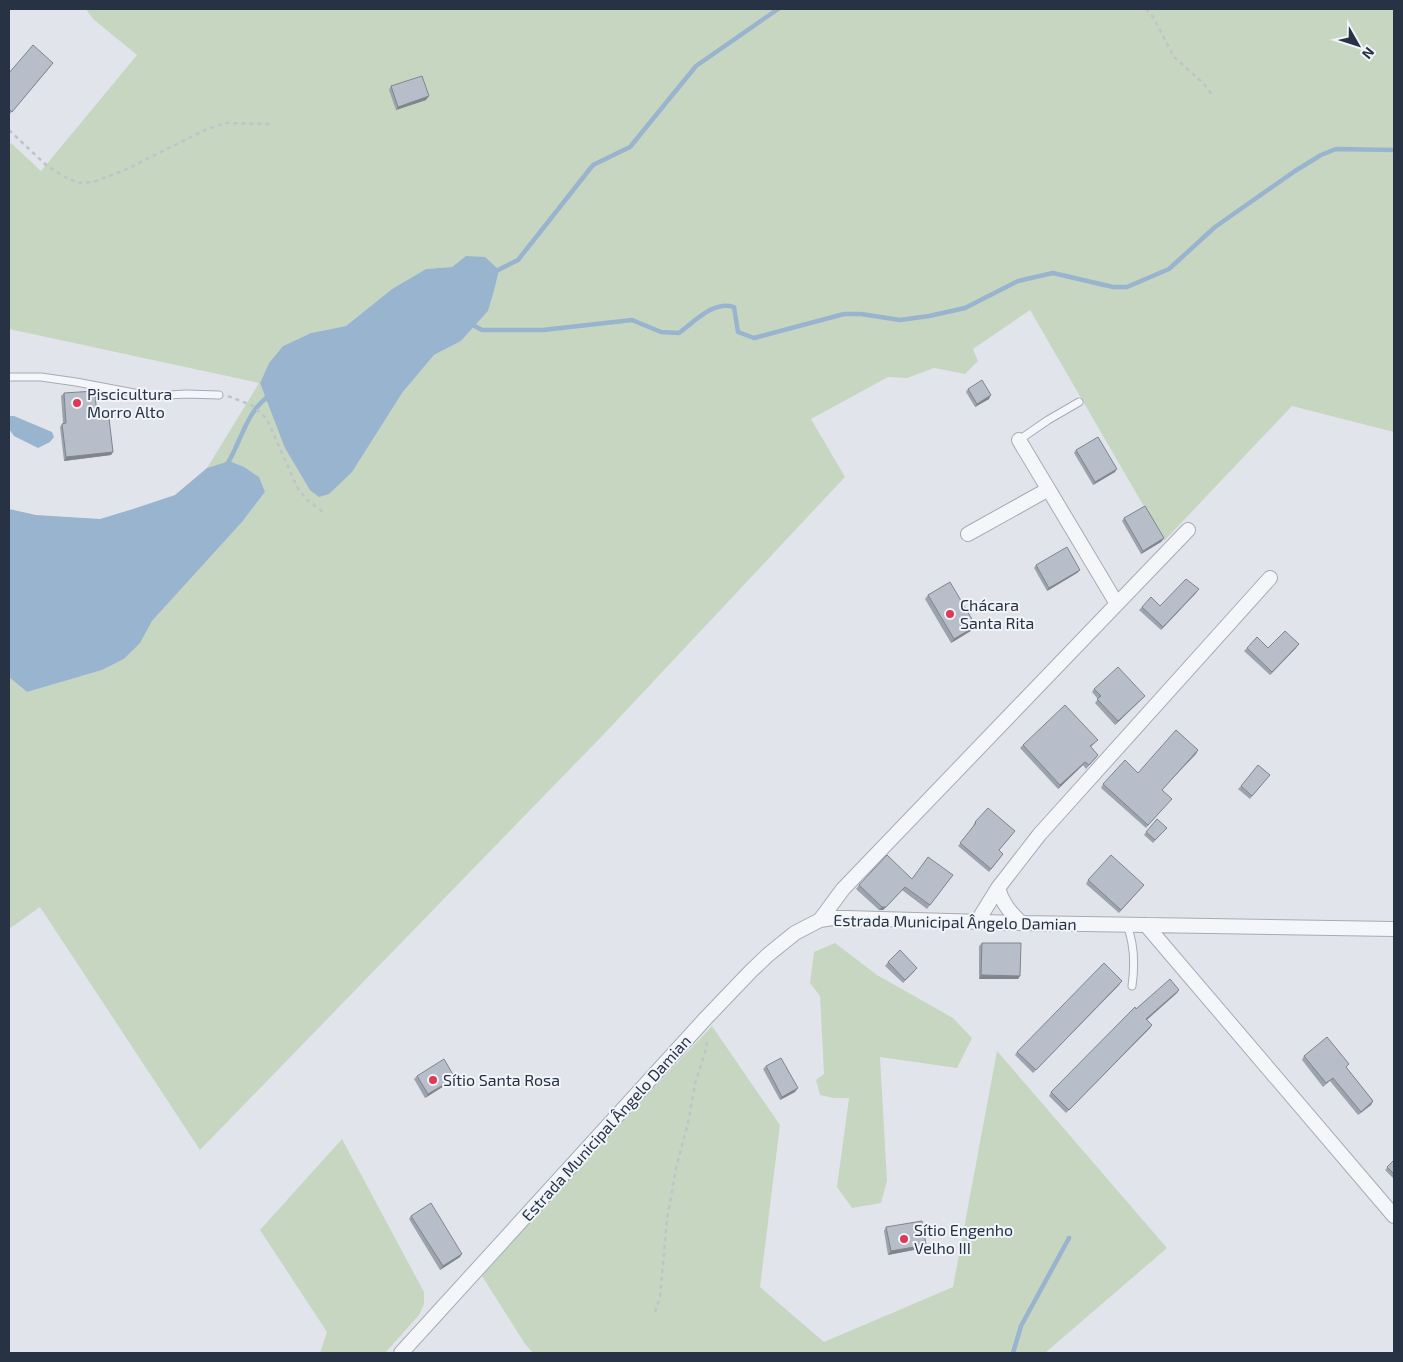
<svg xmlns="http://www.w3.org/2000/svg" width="1403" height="1362" font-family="'Exo 2',sans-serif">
<rect width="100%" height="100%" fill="#e1e5eb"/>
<!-- green -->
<path fill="#c7d6c1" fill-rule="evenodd" d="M86 9H1394V432L1292 406 1164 541 1030 310 973 349 978 361 965 374 934 368 907 378 888 377 811 419 845 477 604 734 200 1150 40 907 9 929V677L27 692 102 670 124 659 140 642 152 621 242 522 265 492 229 461 207 468 259 383 9 329V146L11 143 41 171 137 55 93 19ZM466 256 499 270 494 291 488 311 461 341 434 355 402 393 266 398 260 383 269 363 283 346 311 333 346 326 392 289 426 269 452 267Z
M835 943 877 975 953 1018 972 1038 957 1068 880 1057 887 1181 881 1203 852 1208 837 1187 849 1098H834L820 1095 816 1080 824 1074 820 996 810 983 814 952Z
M712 1026 780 1125 760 1287 824 1342 953 1287 997 1051 1167 1248 1045 1353H533L525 1344 482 1276 593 1152Z
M342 1139 424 1292V1304L419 1315 385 1353H320L327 1332 260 1230Z"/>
<!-- water -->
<path fill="#98b4ce" d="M466 256 485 257 499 270 494 291 488 311 461 341 434 355 402 393 352 472 329 494 319 497 310 490 285 448 260 383 269 363 283 346 311 333 346 326 392 289 426 269 452 267Z
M10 416H14L52 432 54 437 50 442 38 448 14 436 9 429Z
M229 461 244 467 259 477 265 492 242 522 152 621 140 643 124 659 102 670 27 692 9 677V509L36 515 100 519 133 509 175 495 207 468Z"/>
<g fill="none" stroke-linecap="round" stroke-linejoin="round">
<!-- stream -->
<path stroke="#98b4ce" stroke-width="4.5" d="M494 272 518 260 593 165 630 147 696 66 778 9
M469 323 482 330H543L632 320 661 332 679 333C694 322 714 300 734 307L738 332 754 338 844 314H861L900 320 929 316 965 308 1018 281 1053 273 1113 287H1127L1169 269 1215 227 1295 171 1321 155 1336 149 1394 150
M226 466C240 445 247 408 271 395
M1013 1353 1021 1326 1069 1238"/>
<!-- service casing -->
<g stroke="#a5acb6" stroke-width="9">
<path id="service" d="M9 377H41L76 382 150 396 186 394 219 395
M1019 440 1048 420 1079 402
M1127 925C1135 946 1135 965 1132 986"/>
</g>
<!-- minor casing -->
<g stroke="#a5acb6" stroke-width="16">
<path id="minor" d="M1019 440 1117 604
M968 534 1047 490
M998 888C1002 903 1010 912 1021 923
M820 920 843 889 1188 530
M977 922 998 888 1039 835 1270 578
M1146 925 1394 1216
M401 1353 706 1018 751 971 769 954 795 933 820 920 833 918H847L1021 923 1394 929"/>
</g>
<!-- path -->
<path stroke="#bfc3ca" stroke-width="2.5" stroke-dasharray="4 4" stroke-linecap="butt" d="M1146 9 1153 17 1174 57 1204 84 1213 96
M9 130 46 165 63 176 78 183 93 182 125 170 205 130 225 123 270 124
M228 396 253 406 267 419 297 487 306 499 323 512
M655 1312 660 1297 667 1220 676 1168 688 1123 695 1084 705 1052 707 1045 705 1040"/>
<!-- service -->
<use href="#service" stroke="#f4f6f9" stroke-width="7"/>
<!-- minor -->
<use href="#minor" stroke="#f4f6f9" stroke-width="14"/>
</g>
<!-- wall -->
<path fill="#9da3ad" d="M51 66 9 115V73Z
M391 86 426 100 396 110 389 90Z
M968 389 989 399 975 407 966 392Z
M64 393 97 419 113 452 111 455 64 461 60 427 63 423 61 396Z
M1076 450 1115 472 1093 485 1074 453Z
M1124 518 1164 538 1161 542 1141 554 1122 521Z
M1036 565 1080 570 1077 573 1047 591 1034 568Z
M1196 593 1161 630 1139 610 1142 607 1160 606Z
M928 595 976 626 974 629 951 643 925 599Z
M1247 648H1296L1270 675 1244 651Z
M1094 689 1145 696 1142 699 1115 725 1095 703 1098 699 1092 692Z
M1095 743 1091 747 1098 755 1096 758 1086 769 1083 765 1058 789 1020 748 1023 745Z
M1198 750 1162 790 1169 802 1146 828 1101 788 1103 784 1138 773Z
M1270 775 1250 799 1238 789 1241 786Z
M975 822 1012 835 999 850 1001 857 989 872 958 846 974 826H973Z
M1164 831 1153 843 1144 835 1146 832Z
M953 875 927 909 902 890 883 910H879L856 889 859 885Z
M1088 880 1144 885 1119 913 1086 884Z
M982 943 1020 976 1018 979H979V946Z
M888 962 915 971 903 983 885 966Z
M1119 985 1033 1073 1015 1055 1017 1052Z
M1177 993 1147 1020 1152 1025 1150 1028 1066 1113 1049 1096 1051 1092 1136 1009Z
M1304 1056 1346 1068 1373 1101 1371 1105 1358 1115 1330 1081 1323 1087 1302 1060Z
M766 1066 795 1092 780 1100 763 1069Z
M417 1076 452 1081 425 1098 414 1079Z
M1394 1160V1179L1385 1170Z
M411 1216 460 1257 440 1270 409 1219Z
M886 1227 924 1248 888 1255 884 1231Z"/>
<!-- shaded-wall -->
<path fill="#80858d" d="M429 96 426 100 396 110 398 107Z
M991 395 989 399 975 407 977 404Z
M113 452 111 455 64 461 66 457Z
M1117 469 1115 472 1093 485 1095 482Z
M1164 538 1161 542 1141 554 1143 551Z
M1080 570 1077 573 1047 591 1049 588Z
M1199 589 1196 593 1161 630 1163 627Z
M976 626 974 629 951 643 954 639Z
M1299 644 1296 648 1270 675 1272 672Z
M1145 696 1142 699 1115 725 1118 721Z
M1198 750 1196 754 1159 793 1162 790Z
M1085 762 1083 765 1058 789 1060 785Z
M905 887 883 910H879L882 907Z
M981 975 1020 976 1018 979H979Z
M1122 981 1119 985 1033 1073 1036 1070Z
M1179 990 1177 993 1144 1022 1146 1019Z
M1152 1025 1150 1028 1066 1113 1069 1110Z
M455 1078 452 1081 425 1098 428 1094Z
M798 1088 795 1092 780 1100 782 1097Z
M1373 1101 1371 1105 1358 1115 1361 1112Z
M926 1245 924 1248 888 1255 891 1251Z
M462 1254 460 1257 440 1270 443 1266Z"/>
<!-- building -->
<path fill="#b7bec9" stroke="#80858d" d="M33 45 53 63 12 112 9 109V73Z
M422 76 429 96 398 107 391 86Z
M982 380 991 395 977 404 968 389Z
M95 391 97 419 109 418 113 452 66 457 62 424 66 423 64 393Z
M1098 437 1117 469 1095 482 1076 450Z
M1145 506 1164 538 1143 551 1124 518Z
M1067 547 1080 570 1049 588 1036 565Z
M1186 579 1199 589 1163 627 1142 607 1151 597 1160 606Z
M950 582 976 626 954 639 928 595Z
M1285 631 1299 644 1272 672 1247 648 1257 637 1268 648Z
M1118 667 1145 696 1118 721 1097 699 1101 696 1094 689Z
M1065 705 1098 740 1090 746 1098 755 1089 765 1085 762 1060 785 1023 745Z
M1176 730 1198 750 1162 790 1172 799 1148 825 1103 784 1125 760 1138 773Z
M1258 765 1270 775 1252 796 1241 786Z
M988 808 1015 831 999 850 1003 854 991 869 960 843 976 823 975 822Z
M1157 819 1167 828 1155 840 1146 832Z
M887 855 912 879 928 857 953 875 930 905 905 887 886 907H882L859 885Z
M1111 855 1144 885 1121 910 1088 880Z
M982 943H1021L1020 976 981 975Z
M900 950 917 968 905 980 888 962Z
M1104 963 1122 981 1036 1070 1017 1052Z
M1170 979 1179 990 1146 1019 1152 1025 1069 1110 1051 1092 1135 1007 1136 1009Z
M1327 1037 1349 1064 1346 1067 1373 1101 1361 1112 1333 1078 1326 1083 1304 1056Z
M781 1058 798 1088 782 1097 766 1066Z
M444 1059 455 1078 428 1094 417 1076Z
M1394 1160V1174L1387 1167Z
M431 1203 462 1254 443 1266 411 1216Z
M922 1221 926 1245 891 1251 886 1227Z"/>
<!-- markers -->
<g fill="#dc3a56" stroke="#f1f4f8" stroke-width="2">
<circle cx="77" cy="403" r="5"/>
<circle cx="950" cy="614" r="5"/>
<circle cx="433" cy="1080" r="5"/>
<circle cx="904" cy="1239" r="5"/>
</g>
<g text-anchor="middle" stroke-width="4" stroke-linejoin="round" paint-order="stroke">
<!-- poi labels -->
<g font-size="16" fill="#273244" stroke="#f1f4f8" text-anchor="start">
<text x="87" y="400">Piscicultura<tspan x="87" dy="18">Morro Alto</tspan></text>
<text x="960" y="611">Chácara<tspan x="960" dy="18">Santa Rita</tspan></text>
<text x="443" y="1086">Sítio Santa Rosa</text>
<text x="914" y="1236">Sítio Engenho<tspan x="914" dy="18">Velho III</tspan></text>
</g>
<!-- street labels -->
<g font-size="16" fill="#273244" stroke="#f1f4f8">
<text transform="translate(955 922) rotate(1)" y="6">Estrada Municipal Ângelo Damian</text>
<text transform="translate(606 1128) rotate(-48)" y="6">Estrada Municipal Ângelo Damian</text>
</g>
</g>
<!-- border -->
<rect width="1403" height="1362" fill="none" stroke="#273244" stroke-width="20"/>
<!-- north arrow -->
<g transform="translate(1358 45) rotate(129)" stroke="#f1f4f8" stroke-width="4" paint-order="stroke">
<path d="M0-4L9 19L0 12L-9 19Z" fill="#273244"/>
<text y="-8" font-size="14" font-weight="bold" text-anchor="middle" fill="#273244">N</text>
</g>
</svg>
